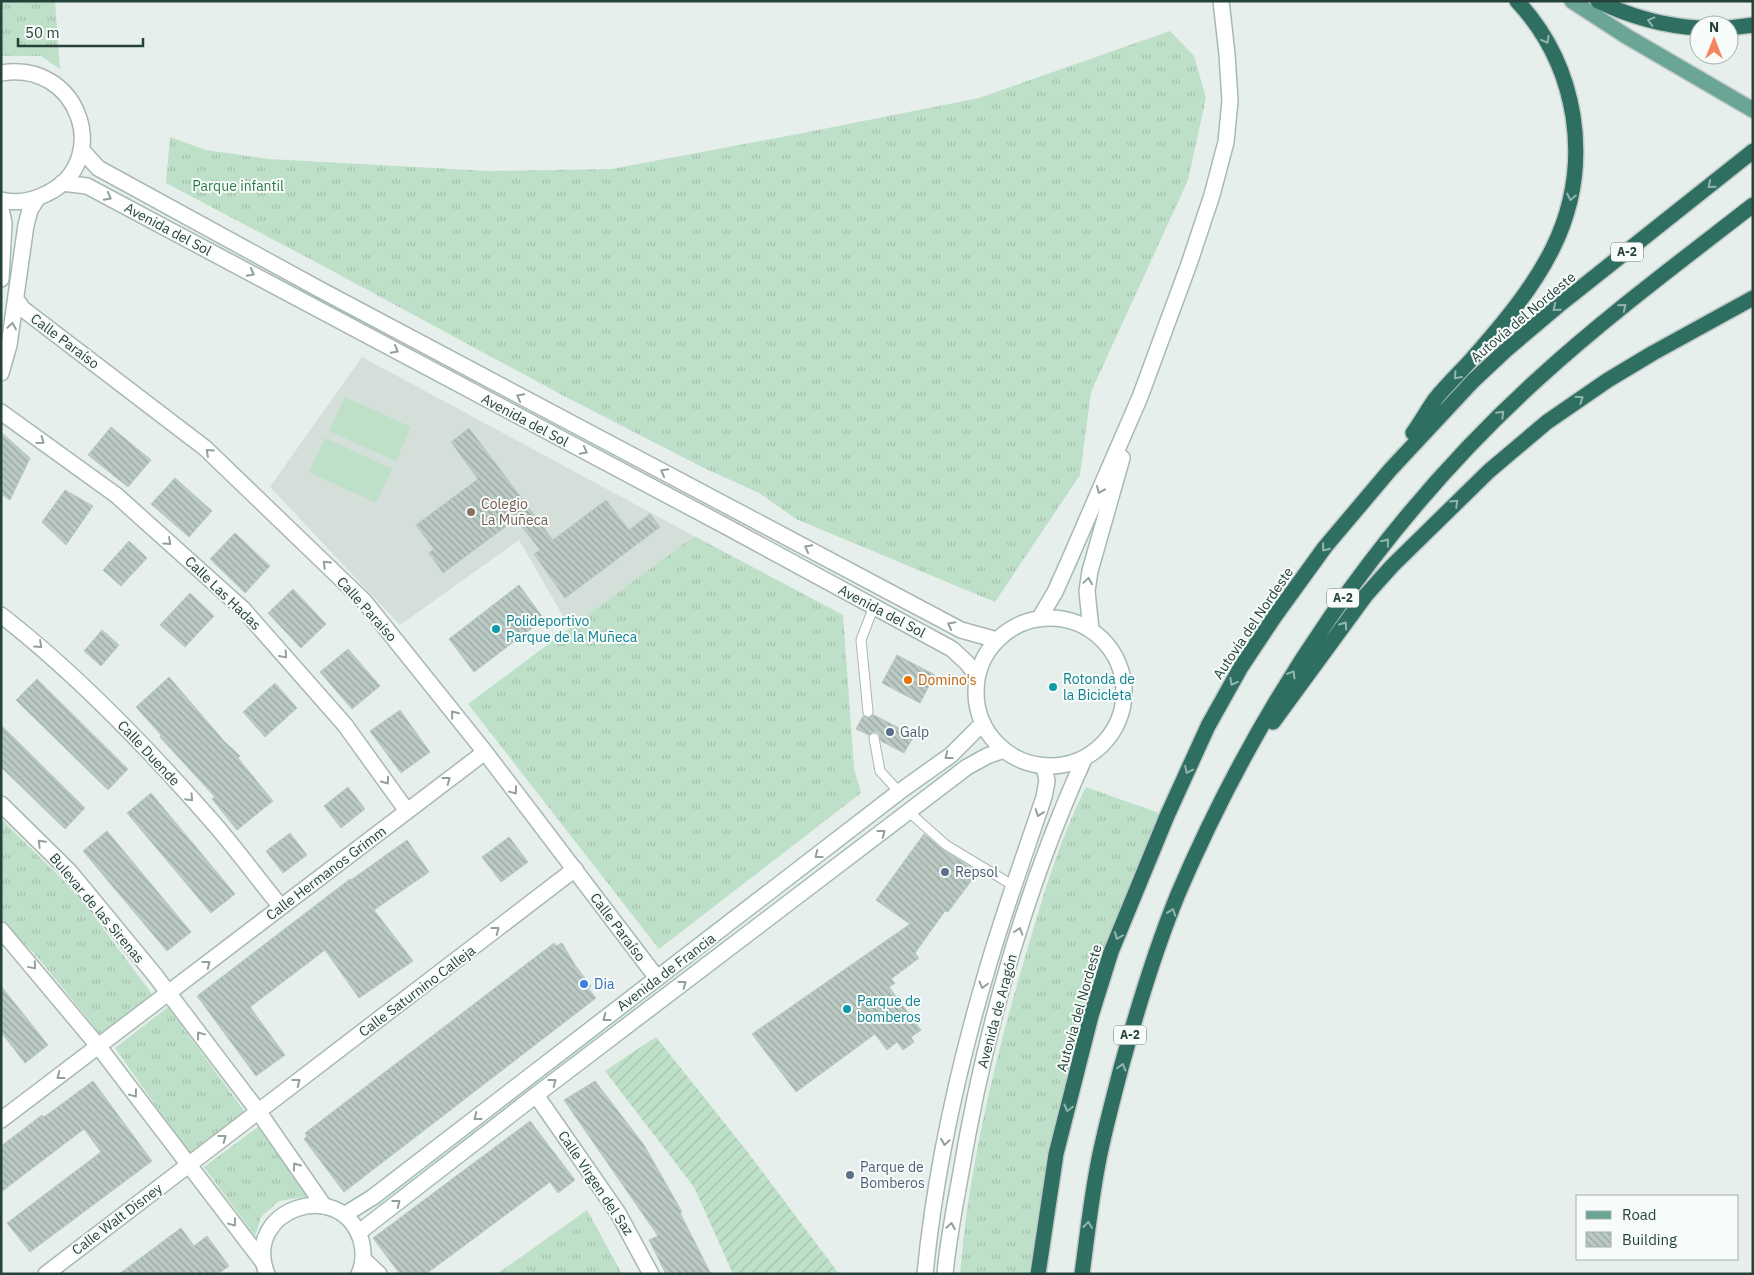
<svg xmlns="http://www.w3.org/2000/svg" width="1754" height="1275" font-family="'IBM Plex Sans',sans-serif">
<defs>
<pattern id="grass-tufts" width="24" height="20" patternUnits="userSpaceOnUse" patternTransform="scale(1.25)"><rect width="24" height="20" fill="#bfe0c8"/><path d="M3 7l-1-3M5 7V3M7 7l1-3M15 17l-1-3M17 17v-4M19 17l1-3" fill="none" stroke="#a4c1ad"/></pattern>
<pattern id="garden-furrows" width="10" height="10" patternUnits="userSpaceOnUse" patternTransform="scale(1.25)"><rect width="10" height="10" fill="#bfe0c8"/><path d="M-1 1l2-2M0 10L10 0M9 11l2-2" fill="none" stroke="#a4c1ad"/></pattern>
<pattern id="building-back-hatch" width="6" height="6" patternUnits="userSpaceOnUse" patternTransform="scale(1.25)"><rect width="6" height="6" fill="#bbcac4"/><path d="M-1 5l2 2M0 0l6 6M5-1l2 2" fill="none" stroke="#98a6a0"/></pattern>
</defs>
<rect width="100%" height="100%" fill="#e6efeb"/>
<!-- built -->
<path fill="#d4dfda" d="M362 357 694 536 570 628 519 540 400 625 270 487Z"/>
<!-- grass -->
<path fill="url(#grass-tufts)" d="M1 1H55L60 69 41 56H1Z
M1170 31 1194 56 1206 98 1188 180 1091 392 1080 475 995 602 796 519 759 493 702 467 562 395 327 268 166 183 170 137 206 150 269 159 489 171 612 169 803 133 979 98Z
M694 536 843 615 854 768 861 793 659 949 468 704Z
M1086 787 1167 816 1091 1016 1038 1274H960C963 1246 965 1218 970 1191 983 1109 1004 1027 1028 947 1044 893 1060 838 1086 787Z
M1 819 79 896 152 994 100 1034 40 960 1 919Z
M168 1007 245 1112 189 1153 115 1048Z
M259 1126 309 1196 279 1201 261 1217 255 1236 204 1167Z
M587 1210 622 1274H497Z"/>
<!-- garden -->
<path fill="url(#garden-furrows)" d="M656 1037 746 1150 839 1274H733L694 1187 605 1071Z"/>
<!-- pitch -->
<path fill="#bfe0c8" d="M345 397 411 427 396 461 329 431Z
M325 438 392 469 376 503 309 472Z"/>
<!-- building -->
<path fill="url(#building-back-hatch)" stroke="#b8c9c2" d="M111 427 151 460 128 487 88 455Z
M469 428 553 540 606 500 629 530 650 514 660 527 565 598 534 554 540 550 516 519 443 573 429 553 434 549 416 525 478 479 451 442Z
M1 432 30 458 10 500 1 494Z
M175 478 212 511 189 537 151 504Z
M65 490 93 506 66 545 42 522Z
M235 533 270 566 245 593 210 559Z
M129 541 147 558 121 586 103 570Z
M519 585 544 619 474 672 449 639Z
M293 589 326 624 301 648 268 613Z
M190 593 214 616 185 647 160 625Z
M102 630 119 645 101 666 84 651Z
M348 649 380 686 352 709 320 672Z
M897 655 935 675 920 703 882 683Z
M169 677 224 741 240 756 238 758 273 801 237 830 212 799 215 797 160 737 161 735 136 707Z
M37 679 128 769 108 790 16 700Z
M275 683 297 708 265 737 243 712Z
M400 710 430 752 401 773 370 731Z
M874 715 914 736 904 753 881 741 879 734 877 732H872L869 735 856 729 863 716 869 718Z
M1 725 85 808 65 829 1 767Z
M348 787 365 809 341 828 324 806Z
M151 793 235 894 211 913 127 813Z
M107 831 191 932 167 951 83 851Z
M290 833 307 855 283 873 266 851Z
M924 834 943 850 978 872 948 912 945 911 915 953 919 958 891 979 895 983 889 987 921 1030 911 1037 914 1042 903 1050 897 1042 887 1050 875 1034 796 1092 752 1034 910 924 876 900Z
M509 837 528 862 501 882 482 857Z
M407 840 429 872 374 910 413 961 359 998 325 950 250 1007 285 1055 256 1076 197 996 350 879 351 880Z
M554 943 556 946 562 943 575 965 591 986 588 988 596 998 344 1192 304 1139 307 1136 305 1133Z
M1 986 48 1045 25 1063 1 1032Z
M93 1081 152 1161 30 1252 7 1223 101 1152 84 1129 1 1192V1146L42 1115 44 1117Z
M595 1081 644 1145 682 1212 680 1213 711 1274H666L649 1240 658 1236 564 1100Z
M530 1121 575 1180 558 1193 550 1182 426 1274H400L373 1238Z
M181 1228 194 1246 207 1236 229 1266 218 1274H119Z"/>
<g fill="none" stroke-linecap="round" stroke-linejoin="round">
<!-- service casing -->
<g stroke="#a8b8b2" stroke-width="11">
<path id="service" d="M868 712 861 640 874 606
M874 738 880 771 899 792
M909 812 946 845 1014 886"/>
</g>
<!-- minor casing -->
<g stroke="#a8b8b2" stroke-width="18">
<path id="minor" d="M1 209 4 223 1 279
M16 299 23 309 205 448 364 601 485 752 657 978
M1 373 9 345 26 225 30 210 37 199
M1 412 116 495 243 609 345 725 407 811
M1 615C77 674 146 746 210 819 235 847 257 878 281 907
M1 804 70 872 154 974 258 1111 324 1206
M1 930 99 1047 263 1262
M536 1095 618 1213 651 1274
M1 1120 485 752
M363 1259 379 1274
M46 1274 575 869"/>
</g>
<!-- tertiary casing -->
<g stroke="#a8b8b2" stroke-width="18">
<path id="tertiary" d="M1 73C79 59 114 162 46 194 32 201 17 204 1 200
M81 149 98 168 319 289 961 630 997 640
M62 183 87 186 729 528 952 649 967 663 977 676
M925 1274C935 1172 958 1068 987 970 1004 911 1025 854 1044 797L1047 781 1044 766
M945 1274C948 1240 955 1206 961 1172 985 1031 1025 890 1084 759"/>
</g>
<!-- secondary casing -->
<g stroke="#a4bbb3" stroke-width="18">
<path id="secondary" d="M976 692a74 74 0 1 1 148 0a74 74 0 1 1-148 0Z
M1039 619 1055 592 1068 563 1140 397 1189 264 1212 195 1226 142 1230 101 1227 54 1221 1
M1091 630 1087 591 1090 571 1122 458
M344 1215 373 1197 899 792 951 755 983 723
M358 1233 536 1095 967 767 987 756 1004 750
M267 1274C241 1210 340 1175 361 1240 364 1251 364 1263 359 1274"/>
</g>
<!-- primary casing -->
<g stroke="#c2cac8" stroke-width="18">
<path id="primary" d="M1572 1 1626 36 1753 110"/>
</g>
<!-- motorway casing -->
<g stroke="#c2cac8" stroke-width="18">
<path id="motorway" d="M1598 1C1631 17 1663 26 1699 28
M1729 28 1753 25
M1413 433C1421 422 1428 409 1436 398 1447 385 1460 372 1472 359 1536 286 1589 219 1573 116 1566 73 1547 33 1517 1
M1273 722 1366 595 1392 566 1489 471 1547 422 1608 380 1653 353 1753 298
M1038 1274 1056 1154 1091 1016 1111 952 1167 816 1208 726 1241 667 1275 616 1325 547 1390 470 1473 381 1506 350 1558 306 1753 151
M1082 1274C1087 1237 1091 1200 1098 1164 1104 1132 1113 1100 1121 1068 1137 1010 1155 950 1178 894 1261 700 1382 520 1539 378 1607 316 1681 261 1753 205"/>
</g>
<!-- service -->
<use href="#service" stroke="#fff" stroke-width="9"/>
<!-- minor -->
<use href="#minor" stroke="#fff" stroke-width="15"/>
<!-- tertiary -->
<use href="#tertiary" stroke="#fff" stroke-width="15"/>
<!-- secondary -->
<use href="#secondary" stroke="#fff" stroke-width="15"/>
<!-- primary -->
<use href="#primary" stroke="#6aa596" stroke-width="15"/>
<!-- motorway -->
<use href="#motorway" stroke="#2f6f62" stroke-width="15"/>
</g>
<!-- one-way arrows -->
<defs><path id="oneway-chevron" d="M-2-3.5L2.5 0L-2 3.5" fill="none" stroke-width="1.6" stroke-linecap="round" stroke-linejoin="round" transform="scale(1.25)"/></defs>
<g stroke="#93b5ae">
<use href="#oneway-chevron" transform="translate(1651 21) rotate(-165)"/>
<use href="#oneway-chevron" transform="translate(1546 40) rotate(61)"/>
<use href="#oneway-chevron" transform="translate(1711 185) rotate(141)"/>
<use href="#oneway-chevron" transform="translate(1571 197) rotate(102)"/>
<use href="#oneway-chevron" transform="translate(1623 307) rotate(-39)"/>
<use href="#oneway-chevron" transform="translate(1556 308) rotate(141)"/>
<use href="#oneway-chevron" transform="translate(1457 376) rotate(132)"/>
<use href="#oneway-chevron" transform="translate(1580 399) rotate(-34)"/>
<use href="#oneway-chevron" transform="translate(1501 414) rotate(-45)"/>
<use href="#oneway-chevron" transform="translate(1455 503) rotate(-44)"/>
<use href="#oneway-chevron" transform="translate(1386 542) rotate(-51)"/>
<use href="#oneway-chevron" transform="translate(1325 548) rotate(128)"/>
<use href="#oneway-chevron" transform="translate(1344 625) rotate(-55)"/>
<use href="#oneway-chevron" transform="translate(1292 674) rotate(-59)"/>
<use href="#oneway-chevron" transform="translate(1233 682) rotate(119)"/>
<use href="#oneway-chevron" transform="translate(1188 770) rotate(115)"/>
<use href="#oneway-chevron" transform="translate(1172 912) rotate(-70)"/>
<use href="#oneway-chevron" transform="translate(1118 936) rotate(112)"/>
<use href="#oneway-chevron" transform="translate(1122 1067) rotate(-75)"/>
<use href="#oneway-chevron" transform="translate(1068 1108) rotate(105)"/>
<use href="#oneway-chevron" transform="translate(1088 1225) rotate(-83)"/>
</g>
<g stroke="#92a09c">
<use href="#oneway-chevron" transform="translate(108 197) rotate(28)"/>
<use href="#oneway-chevron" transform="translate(251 273) rotate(28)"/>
<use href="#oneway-chevron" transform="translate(12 326) rotate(-81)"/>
<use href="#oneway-chevron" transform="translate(395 350) rotate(28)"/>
<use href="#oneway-chevron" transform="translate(520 397) rotate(-152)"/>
<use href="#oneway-chevron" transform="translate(41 441) rotate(36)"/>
<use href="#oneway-chevron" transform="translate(584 451) rotate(28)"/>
<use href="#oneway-chevron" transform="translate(209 452) rotate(-138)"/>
<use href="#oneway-chevron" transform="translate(664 472) rotate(-152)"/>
<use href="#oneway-chevron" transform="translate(1100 490) rotate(113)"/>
<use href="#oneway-chevron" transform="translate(168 542) rotate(42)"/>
<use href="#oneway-chevron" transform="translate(808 548) rotate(-152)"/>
<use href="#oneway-chevron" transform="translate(326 564) rotate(-136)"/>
<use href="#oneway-chevron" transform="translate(1088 581) rotate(-82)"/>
<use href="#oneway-chevron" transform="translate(951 625) rotate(-152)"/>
<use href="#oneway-chevron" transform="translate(39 645) rotate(42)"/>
<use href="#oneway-chevron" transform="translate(284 655) rotate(49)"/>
<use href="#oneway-chevron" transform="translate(454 714) rotate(-129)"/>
<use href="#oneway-chevron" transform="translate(948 756) rotate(142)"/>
<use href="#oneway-chevron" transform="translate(447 780) rotate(-37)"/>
<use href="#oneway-chevron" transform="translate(386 781) rotate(54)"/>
<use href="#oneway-chevron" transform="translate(514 791) rotate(53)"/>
<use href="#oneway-chevron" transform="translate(190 798) rotate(47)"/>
<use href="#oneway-chevron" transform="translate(1039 813) rotate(109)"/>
<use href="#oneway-chevron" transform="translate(882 833) rotate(-37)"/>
<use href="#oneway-chevron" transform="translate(41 843) rotate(-135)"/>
<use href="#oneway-chevron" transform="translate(818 855) rotate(143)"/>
<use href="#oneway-chevron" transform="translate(496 930) rotate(-37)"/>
<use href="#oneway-chevron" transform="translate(1019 931) rotate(-72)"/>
<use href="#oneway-chevron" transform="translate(207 964) rotate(-38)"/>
<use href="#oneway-chevron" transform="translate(33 966) rotate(50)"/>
<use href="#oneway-chevron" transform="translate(683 984) rotate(-37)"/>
<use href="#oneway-chevron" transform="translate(983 985) rotate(105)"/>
<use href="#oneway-chevron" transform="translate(606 1018) rotate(143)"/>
<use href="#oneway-chevron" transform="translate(200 1035) rotate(-127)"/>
<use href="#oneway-chevron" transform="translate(60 1076) rotate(143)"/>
<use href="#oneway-chevron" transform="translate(297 1082) rotate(-37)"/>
<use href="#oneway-chevron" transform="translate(553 1082) rotate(-37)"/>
<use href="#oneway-chevron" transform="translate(134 1094) rotate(53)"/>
<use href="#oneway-chevron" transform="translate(477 1117) rotate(142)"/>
<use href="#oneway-chevron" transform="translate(223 1138) rotate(-37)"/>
<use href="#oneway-chevron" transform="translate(945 1142) rotate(99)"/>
<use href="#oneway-chevron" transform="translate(296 1166) rotate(-125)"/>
<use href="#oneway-chevron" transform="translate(397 1203) rotate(-38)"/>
<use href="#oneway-chevron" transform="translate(233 1223) rotate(53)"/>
<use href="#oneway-chevron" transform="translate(951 1226) rotate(-80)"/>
</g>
<!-- markers -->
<circle fill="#8d6e63" stroke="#f7fbf9" stroke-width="2" cx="471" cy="512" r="5"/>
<g fill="#0f9aa8" stroke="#f7fbf9" stroke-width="2">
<circle cx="496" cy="629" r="5"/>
<circle cx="1053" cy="687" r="5"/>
<circle cx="847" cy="1009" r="5"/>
</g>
<circle fill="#e8710a" stroke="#f7fbf9" stroke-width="2" cx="908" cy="680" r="5"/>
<g fill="#5c6f8a" stroke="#f7fbf9" stroke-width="2">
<circle cx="890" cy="732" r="5"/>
<circle cx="945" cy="872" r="5"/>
<circle cx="850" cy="1175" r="5"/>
</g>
<circle fill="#3f7fe0" stroke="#f7fbf9" stroke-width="2" cx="584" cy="984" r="5"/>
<g text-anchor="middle" stroke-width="4" stroke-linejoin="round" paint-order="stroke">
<!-- shield labels -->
<g fill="#f7fbf9" stroke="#637a73" stroke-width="1">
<rect x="1611" y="242.5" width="32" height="19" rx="4"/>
<rect x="1327" y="588.5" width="32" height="19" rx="4"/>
<rect x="1114" y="1025.5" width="32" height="19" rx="4"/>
</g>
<g font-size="12" font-weight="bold" fill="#24423a">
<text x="1627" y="256">A-2</text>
<text x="1343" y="602">A-2</text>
<text x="1130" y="1039">A-2</text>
</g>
<!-- park labels -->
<g font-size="14" fill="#2d7a4b" stroke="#f7fbf9">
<text x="238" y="191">Parque infantil</text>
</g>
<!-- street labels -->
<g font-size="14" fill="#24423a" stroke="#f7fbf9">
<text transform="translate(168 229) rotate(28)" y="5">Avenida del Sol</text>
<text transform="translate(1523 317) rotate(-40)" y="5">Autovía del Nordeste</text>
<text transform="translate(65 341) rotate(37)" y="5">Calle Paraíso</text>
<text transform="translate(525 420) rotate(28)" y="5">Avenida del Sol</text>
<text transform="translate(223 593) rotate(44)" y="5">Calle Las Hadas</text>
<text transform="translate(367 609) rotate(48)" y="5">Calle Paraíso</text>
<text transform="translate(882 611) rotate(28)" y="5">Avenida del Sol</text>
<text transform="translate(1253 623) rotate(-56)" y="5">Autovía del Nordeste</text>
<text transform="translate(149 753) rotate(47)" y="5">Calle Duende</text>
<text transform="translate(326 873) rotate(-37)" y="5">Calle Hermanos Grimm</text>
<text transform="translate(97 908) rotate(50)" y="5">Bulevar de las Sirenas</text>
<text transform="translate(618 927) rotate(53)" y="5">Calle Paraíso</text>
<text transform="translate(666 972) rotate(-37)" y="5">Avenida de Francia</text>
<text transform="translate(417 991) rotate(-37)" y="5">Calle Saturnino Calleja</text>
<text transform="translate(1079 1008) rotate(-74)" y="5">Autovía del Nordeste</text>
<text transform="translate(997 1011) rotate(-75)" y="5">Avenida de Aragón</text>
<text transform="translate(596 1183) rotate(56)" y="5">Calle Virgen del Saz</text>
<text transform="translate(117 1219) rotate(-37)" y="5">Calle Walt Disney</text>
</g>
<!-- education labels -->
<g font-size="14" fill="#785e54" stroke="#f7fbf9" text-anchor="start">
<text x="481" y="509">Colegio<tspan x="481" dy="16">La Muñeca</tspan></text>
</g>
<!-- culture labels -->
<g font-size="14" fill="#0d838f" stroke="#f7fbf9" text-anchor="start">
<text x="506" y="626">Polideportivo<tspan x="506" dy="16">Parque de la Muñeca</tspan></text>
<text x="1063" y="684">Rotonda de<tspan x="1063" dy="16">la Bicicleta</tspan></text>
<text x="857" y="1006">Parque de<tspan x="857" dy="16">bomberos</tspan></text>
</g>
<!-- food labels -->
<g font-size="14" fill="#c56008" stroke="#f7fbf9" text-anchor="start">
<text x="918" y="685">Domino's</text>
</g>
<!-- service labels -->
<g font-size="14" fill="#4e5e75" stroke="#f7fbf9" text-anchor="start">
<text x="900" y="737">Galp</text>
<text x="955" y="877">Repsol</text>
<text x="860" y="1172">Parque de<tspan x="860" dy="16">Bomberos</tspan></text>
</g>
<!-- shop labels -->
<g font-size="14" fill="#366cbe" stroke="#f7fbf9" text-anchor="start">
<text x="594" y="989">Dia</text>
</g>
</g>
<!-- border -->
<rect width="1754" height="1275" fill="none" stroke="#24423a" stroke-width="5"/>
<!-- legend -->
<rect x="1576" y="1195" width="162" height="65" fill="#f7fbf9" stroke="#a3b1ad"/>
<rect x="1586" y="1211" width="25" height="8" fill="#6aa596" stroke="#a3b1ad"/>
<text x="1622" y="1220" font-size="15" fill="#24423a">Road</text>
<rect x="1586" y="1232" width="25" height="15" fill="url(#building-back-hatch)" stroke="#a3b1ad"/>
<text x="1622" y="1245" font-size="15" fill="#24423a">Building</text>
<!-- north arrow -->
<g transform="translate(1714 40)"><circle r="24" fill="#f7fbf9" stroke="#a3b1ad"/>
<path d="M0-4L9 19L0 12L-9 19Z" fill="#f4845f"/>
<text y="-8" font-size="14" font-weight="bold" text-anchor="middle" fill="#24423a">N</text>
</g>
<!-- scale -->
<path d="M18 38v8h125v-8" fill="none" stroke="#24423a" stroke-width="2.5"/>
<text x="25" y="38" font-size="15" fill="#24423a" stroke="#f7fbf9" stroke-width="4" paint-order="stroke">50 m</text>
</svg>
